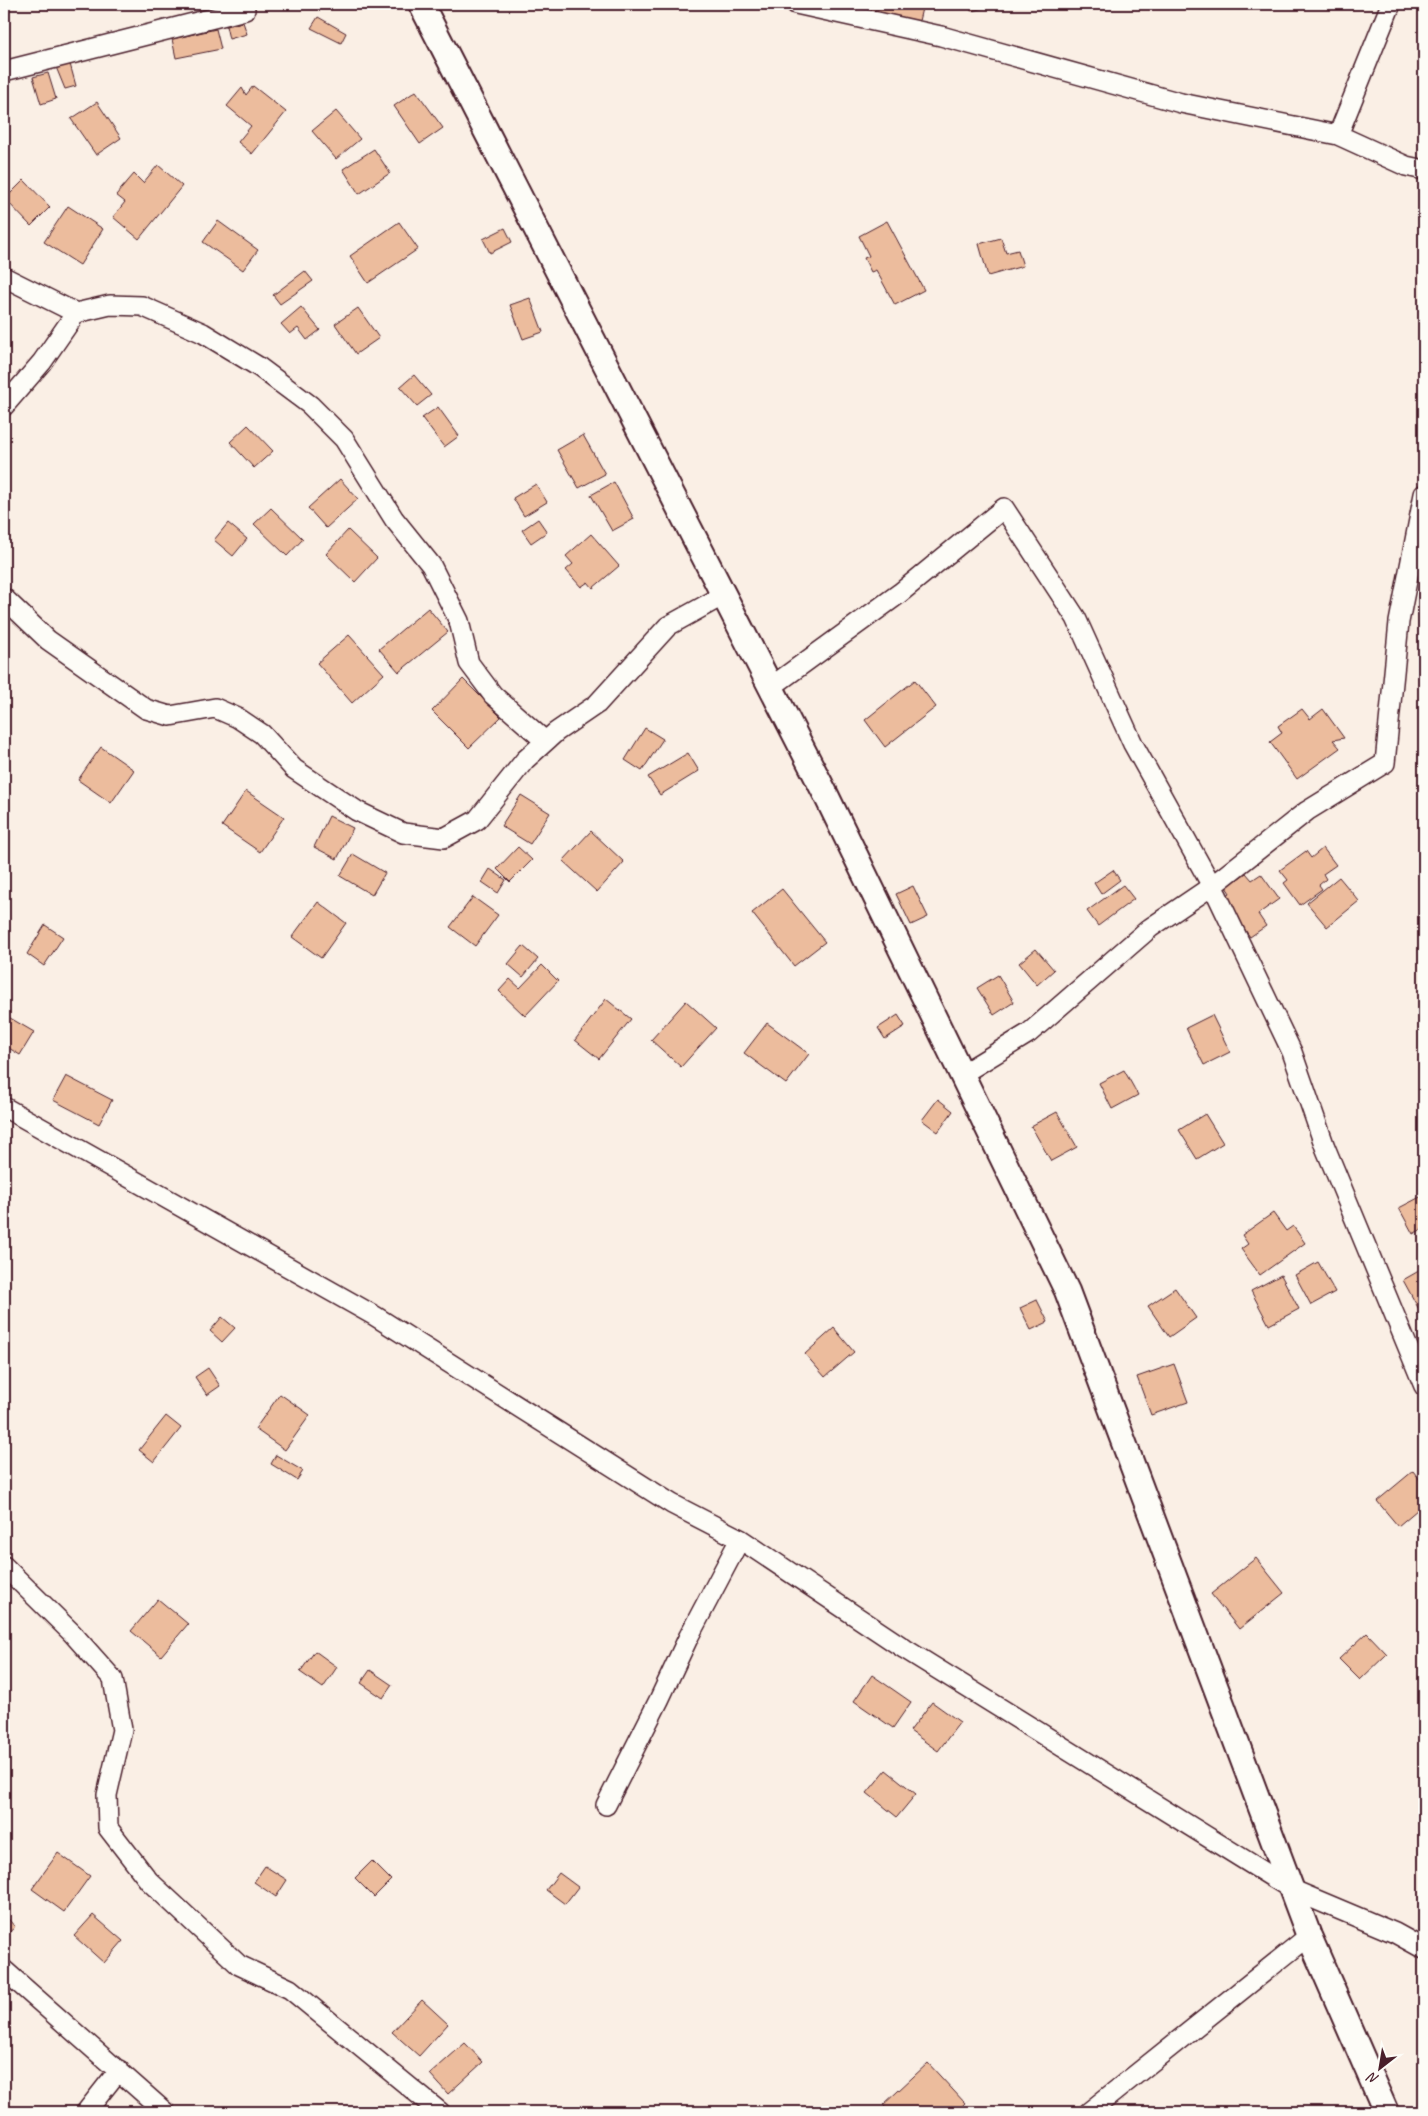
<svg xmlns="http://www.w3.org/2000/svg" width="1428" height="2116" font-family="Caveat,sans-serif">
<rect width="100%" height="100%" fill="#faefe5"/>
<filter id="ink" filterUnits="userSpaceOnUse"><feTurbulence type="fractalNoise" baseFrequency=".02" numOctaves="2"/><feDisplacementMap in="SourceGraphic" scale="10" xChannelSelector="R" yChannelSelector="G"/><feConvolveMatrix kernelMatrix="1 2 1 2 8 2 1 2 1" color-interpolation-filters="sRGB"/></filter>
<g filter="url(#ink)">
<!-- building -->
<path fill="#ecbc9d" stroke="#4a1f2b" d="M862 4H923L919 21 861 8Z
M969 4H1002L971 11Z
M1107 4H1124L1107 8Z
M318 17 346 33 341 43 311 28Z
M243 22 247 34 229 39 226 26Z
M216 29 221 49 176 58 172 39Z
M70 64 76 86 65 89 56 67Z
M48 73 56 99 41 104 33 77Z
M253 86 286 112 252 154 238 142 251 126 227 106 242 88 246 95Z
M416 91 443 128 420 144 394 106Z
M97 102 121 138 96 155 71 119Z
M336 111 360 139 336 159 312 131Z
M374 149 390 173 359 194 343 169Z
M158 165 182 186 139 239 113 217 125 202 116 195 134 174 143 183Z
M24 180 50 207 31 226 5 199Z
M68 206 103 229 80 265 44 242Z
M218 221 258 250 243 270 203 242Z
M887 221 924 290 895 305 876 270 871 272 864 258 869 256 859 236Z
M399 222 418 249 368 283 350 256Z
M505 228 512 242 490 253 483 239Z
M1001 238 1006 253 1018 250 1023 266 988 276 979 244Z
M305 271 313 281 280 304 273 295Z
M530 298 543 332 523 339 510 305Z
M301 307 320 330 307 340 298 328 290 334 281 324Z
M358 308 379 338 356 354 335 324Z
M414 375 431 395 417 406 400 387Z
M438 407 459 436 444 447 422 418Z
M248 425 273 451 254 468 230 442Z
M583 435 605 474 579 488 557 450Z
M340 479 358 499 326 528 308 508Z
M614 482 634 519 612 531 591 495Z
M536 484 547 502 524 516 513 498Z
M271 508 303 539 287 556 254 524Z
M538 519 547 532 531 543 522 530Z
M228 523 247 539 233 556 214 540Z
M348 530 377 558 355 582 326 554Z
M591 534 619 566 593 588 588 582 581 587 566 570 573 564 566 556Z
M428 608 448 632 399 672 379 649Z
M349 635 384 674 352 703 317 663Z
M463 679 501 717 469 748 432 711Z
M915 680 936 707 885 747 865 720Z
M1302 709 1310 719 1323 709 1344 738 1333 740 1340 748 1297 779 1270 742 1282 733 1278 726Z
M645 728 663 739 642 771 625 760Z
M101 747 134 770 111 803 78 780Z
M688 753 699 771 660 795 648 777Z
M246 791 284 817 260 852 222 826Z
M521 795 550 813 530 844 501 826Z
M329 816 353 828 337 859 314 847Z
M591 831 624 862 597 892 563 861Z
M518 847 532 860 510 882 497 869Z
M1323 848 1336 865 1323 874 1326 879 1319 885 1322 889 1300 905 1284 883 1288 880 1280 870 1306 851 1311 858Z
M353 854 385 873 372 895 340 876Z
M490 869 506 880 498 893 482 882Z
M1113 870 1120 880 1101 894 1094 883Z
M1246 873 1252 880 1261 874 1279 899 1258 914 1266 926 1250 937 1223 898 1230 893 1226 887Z
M1339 877 1359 901 1327 927 1307 903Z
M1123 885 1134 899 1098 926 1087 911Z
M913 886 928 917 911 925 896 894Z
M782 889 825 942 794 966 752 913Z
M473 897 498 915 475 946 450 927Z
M318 902 346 923 321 958 292 937Z
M45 925 63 937 44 966 27 954Z
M523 946 538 959 523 977 508 964Z
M1036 949 1054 970 1037 985 1019 963Z
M542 965 558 981 525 1016 499 991 510 979 520 988Z
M998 975 1014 1002 994 1015 977 988Z
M606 999 631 1019 599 1059 575 1040Z
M686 1001 716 1028 681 1067 651 1040Z
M5 1015 34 1032 20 1055 4 1045Z
M898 1015 905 1026 885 1039 878 1028Z
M1212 1015 1230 1052 1204 1065 1186 1028Z
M767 1023 809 1054 786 1084 744 1053Z
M1124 1070 1138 1095 1112 1109 1099 1083Z
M66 1076 112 1100 99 1124 53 1100Z
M938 1099 953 1111 938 1132 922 1120Z
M1057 1112 1077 1147 1051 1161 1031 1126Z
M1205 1114 1223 1143 1197 1159 1179 1130Z
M1424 1195V1228L1413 1234 1399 1208Z
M1273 1213 1286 1231 1293 1226 1305 1243 1260 1275 1241 1249 1248 1244 1242 1235Z
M1318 1262 1335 1292 1311 1305 1295 1275Z
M1424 1268V1314L1422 1315 1403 1280Z
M1281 1275 1299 1309 1269 1325 1251 1291Z
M1175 1288 1196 1318 1169 1337 1148 1306Z
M1037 1300 1048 1322 1031 1330 1020 1308Z
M222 1317 235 1328 222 1342 210 1331Z
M834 1328 854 1352 825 1377 805 1354Z
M1174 1364 1188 1402 1151 1415 1137 1377Z
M208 1368 220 1386 207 1395 195 1377Z
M280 1394 310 1415 285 1450 255 1429Z
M166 1416 181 1428 154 1462 139 1450Z
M276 1455 303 1471 297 1480 271 1464Z
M1413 1471 1424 1485V1504L1398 1526 1377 1501Z
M1256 1558 1284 1593 1239 1629 1211 1594Z
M158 1599 188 1624 161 1656 131 1631Z
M1367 1633 1387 1654 1360 1680 1339 1659Z
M315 1651 337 1667 323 1688 300 1672Z
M370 1670 392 1685 383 1698 361 1683Z
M872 1675 911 1702 893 1728 854 1701Z
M932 1702 960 1722 938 1751 910 1731Z
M886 1770 916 1794 897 1817 867 1793Z
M58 1853 90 1876 64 1912 32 1889Z
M372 1861 391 1880 374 1897 355 1878Z
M265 1866 287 1880 276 1897 254 1882Z
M559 1873 578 1887 565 1904 546 1890Z
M4 1914 15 1927 4 1937Z
M93 1915 123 1941 104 1963 74 1936Z
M422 2000 448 2024 419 2056 392 2032Z
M465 2043 483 2062 448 2094 430 2074Z
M928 2063 965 2103 956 2112H890L883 2105Z"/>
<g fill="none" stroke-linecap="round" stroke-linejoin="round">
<!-- minor casing -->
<g stroke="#4a1f2b" stroke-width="22">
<path id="minor" d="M796 4 941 36 1181 103 1338 135 1406 166 1424 170
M4 71 245 10
M1338 135 1391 4
M4 277 76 313 110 305 142 306 203 333 259 367 310 405 344 439 394 519 431 565 459 621 469 663 493 695 545 741
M4 406 42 362 76 313
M4 598 48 640 146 709 170 716 215 708 238 718 262 734 294 769 357 811 403 833 444 838 477 820 525 760 556 732 597 704 668 626 724 595
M771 687 900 593 1004 508 1076 618 1133 744 1217 895 1292 1052 1325 1147 1424 1386
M962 1074 1029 1033 1150 928 1212 886 1307 811 1385 763 1399 622 1424 494
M4 1107 375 1316 672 1504 740 1539 905 1649 1293 1890 1395 1933 1424 1949
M4 1566 72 1633 113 1679 122 1730 107 1795 108 1828 149 1881 239 1965 290 1989 440 2112
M606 1805 659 1700 689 1636 740 1539
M4 1970 165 2112
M86 2112 119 2070
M1089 2112 1309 1936"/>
</g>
<!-- major casing -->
<g stroke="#4a1f2b" stroke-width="28">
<path id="major" d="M421 4 825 793 1067 1291 1309 1936 1386 2112"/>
</g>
<!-- minor -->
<use href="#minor" stroke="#fdfcf7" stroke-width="19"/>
<!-- major -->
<use href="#major" stroke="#fdfcf7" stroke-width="24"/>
</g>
</g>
<!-- margin -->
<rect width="1428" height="2116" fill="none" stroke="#fdfcf7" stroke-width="20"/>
<rect x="10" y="10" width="1408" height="2096" fill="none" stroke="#4a1f2b" stroke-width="2" filter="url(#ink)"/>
<!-- north arrow -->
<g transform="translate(1380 2068) rotate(211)" stroke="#fdfcf7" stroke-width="4" paint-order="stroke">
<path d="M0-4L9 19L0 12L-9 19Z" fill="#4a1f2b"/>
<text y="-8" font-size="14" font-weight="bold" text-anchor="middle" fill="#4a1f2b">N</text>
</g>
</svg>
